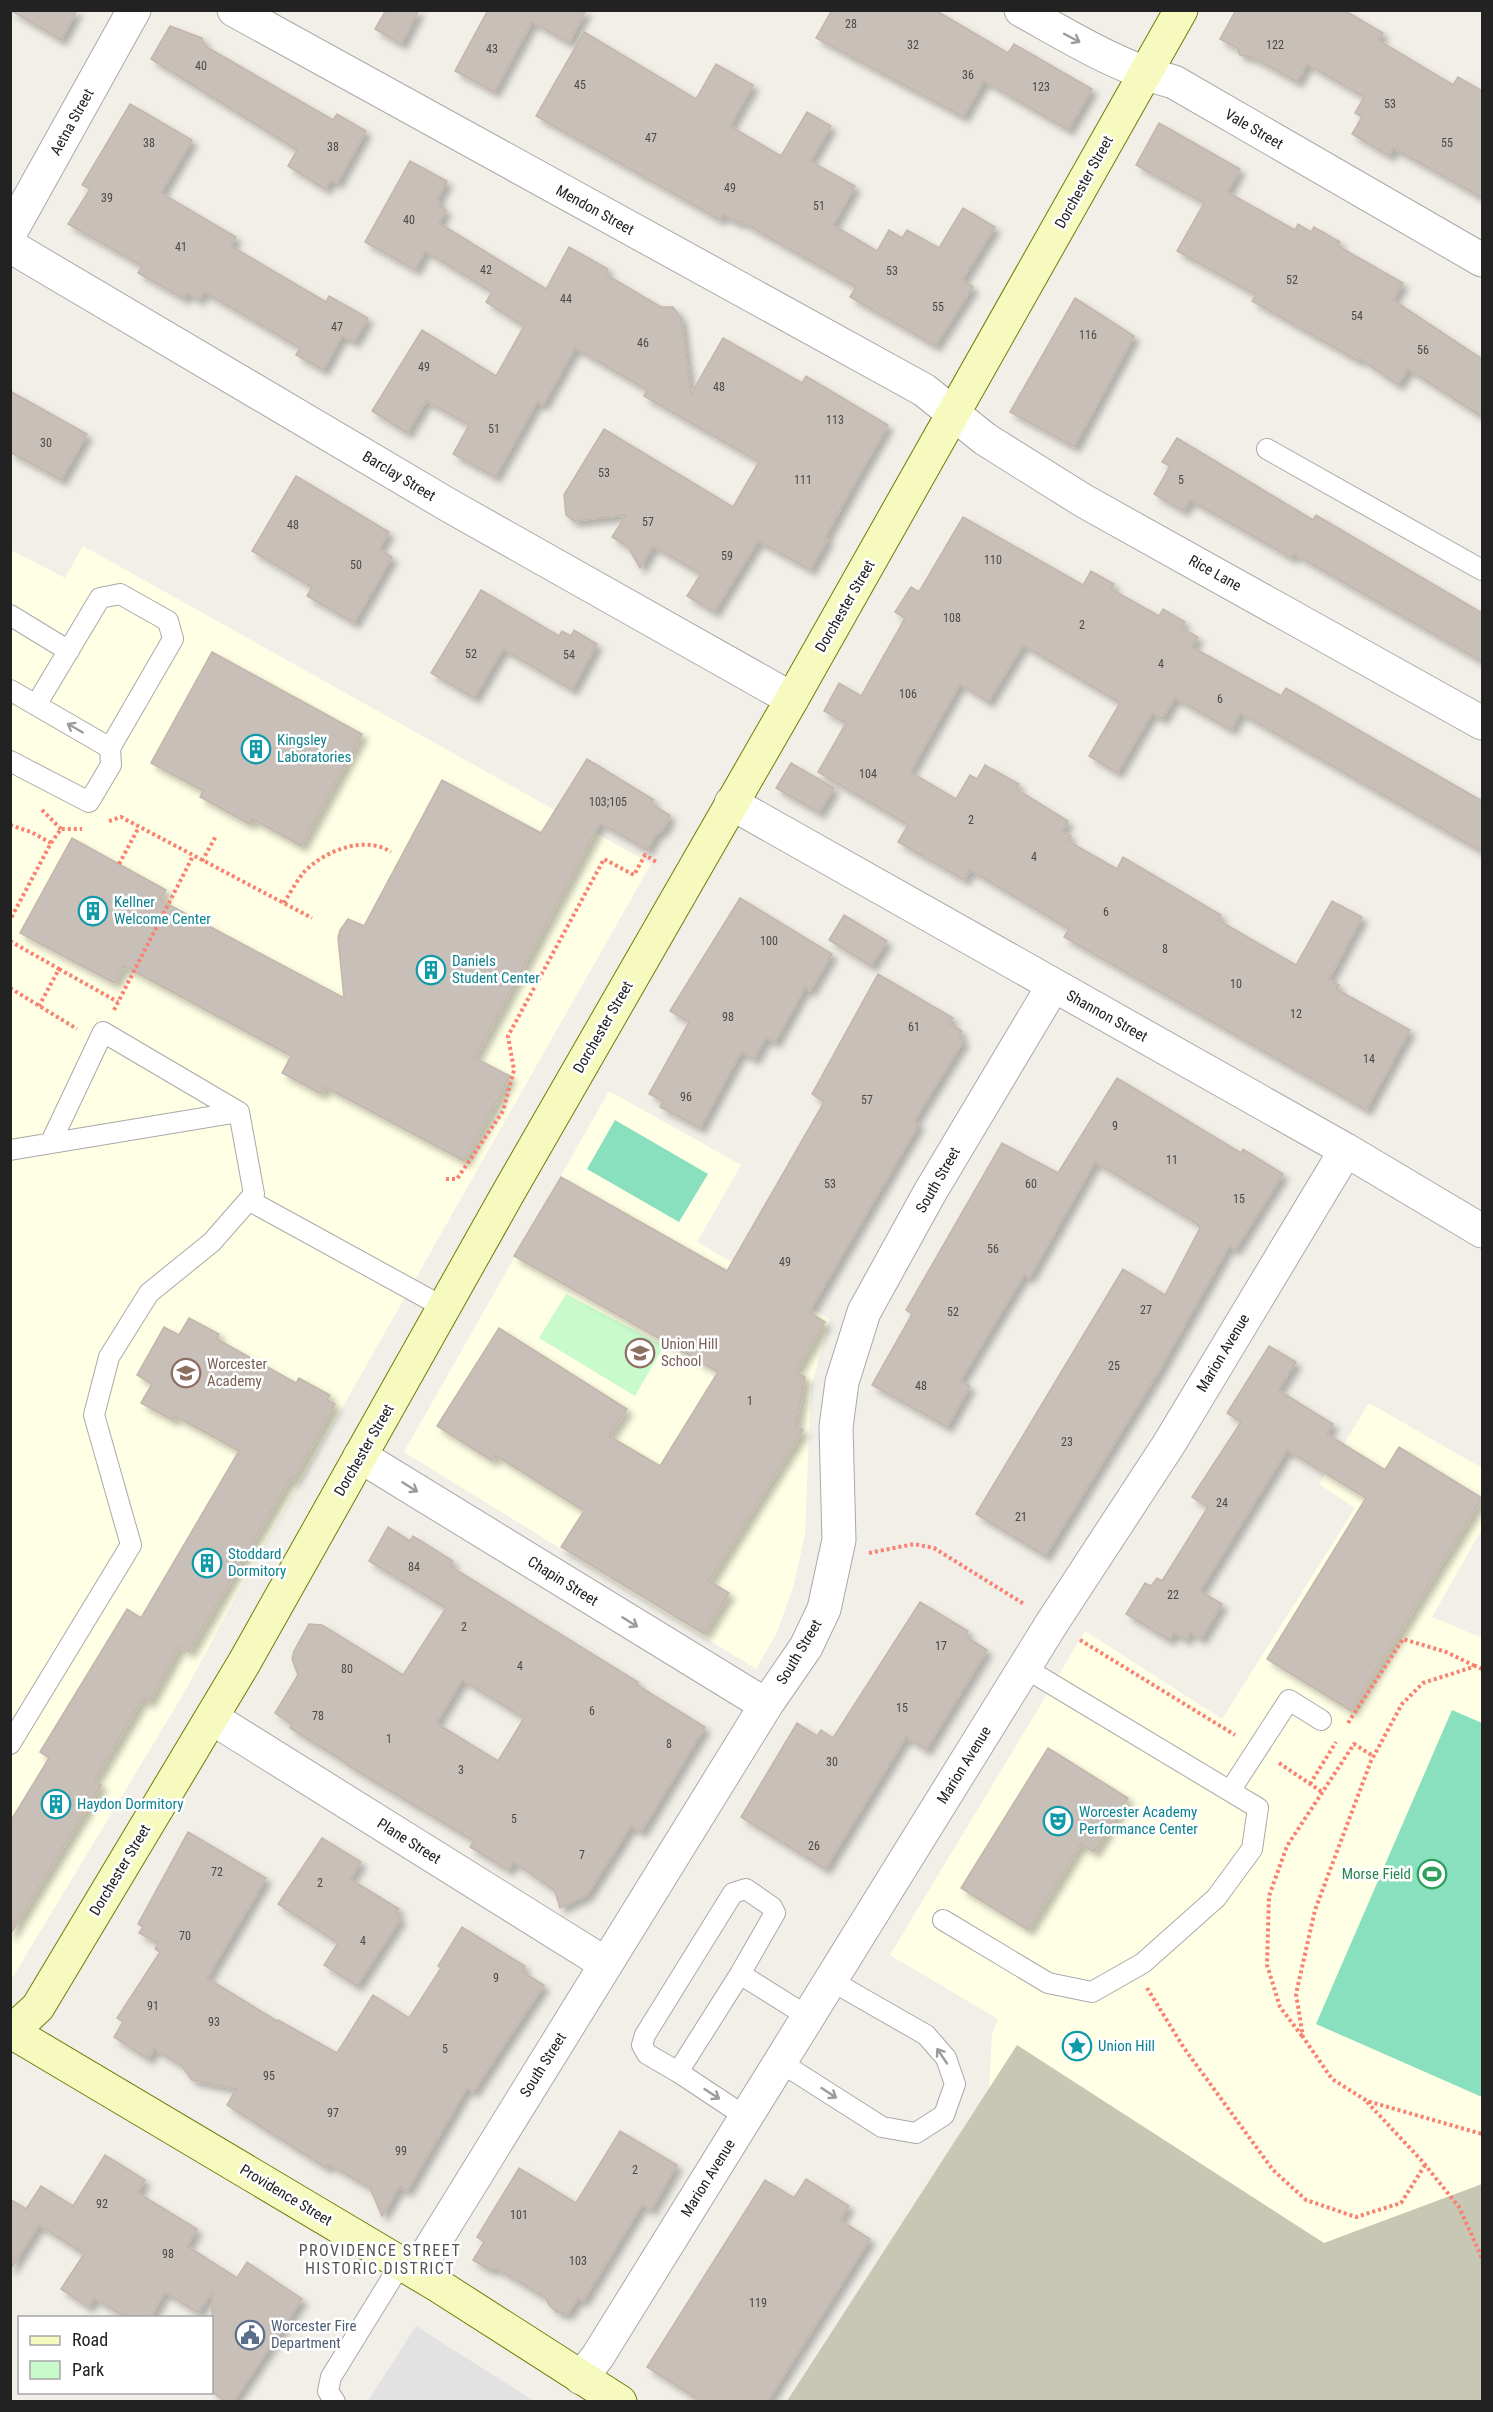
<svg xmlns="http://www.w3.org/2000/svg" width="1493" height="2412" font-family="'Roboto Condensed',sans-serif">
<defs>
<filter id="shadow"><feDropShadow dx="5.5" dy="5.5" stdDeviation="3" flood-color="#0004"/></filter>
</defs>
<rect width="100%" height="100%" fill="#f2efe9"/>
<!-- education -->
<path fill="#ffffe5" d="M83 546 651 864 262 1549 184 1693 11 1980V550L65 578Z
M609 1091 741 1165 697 1242 830 1319 811 1387 805 1534 794 1585 777 1632 756 1669 404 1452Z
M1369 1403 1482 1468V1529L1432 1617 1482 1638V2401L802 2402 988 2110 992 2034 998 2019 890 1955 1085 1631 1222 1719 1355 1508 1319 1484Z"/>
<!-- construction -->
<path fill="#c7c7b4" d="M1017 2045 1324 2243 1482 2184V2401H787Z"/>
<!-- park -->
<path fill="#c8facc" d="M566 1294 664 1346 635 1396 539 1338Z"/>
<!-- pitch -->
<path fill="#88e0be" d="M615 1120 708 1174 679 1222 587 1169Z
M1452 1710 1482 1723V2097L1316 2024Z"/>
<!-- parking -->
<path fill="#e2e2e2" d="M416 2326 534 2401H368Z"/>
<!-- building -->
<path fill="#c7bfb8" stroke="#c4b6ab" stroke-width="1.5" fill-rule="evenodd" filter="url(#shadow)" d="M10 10H77L61 40Z
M386 10H419L401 44 375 29Z
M488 10H586L569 43 532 22 494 92 455 71Z
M832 10H935L1008 53 1014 44 1092 89 1068 130 984 81 963 117 816 38Z
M1236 10H1344L1383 33 1378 40 1453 85 1458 77 1482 91V198L1393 148 1389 156 1352 134 1362 117 1355 113 1364 97 1307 64 1297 82 1254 58 1240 55 1237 48 1220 39Z
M170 26 202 38 205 46 333 120 337 114 366 131 337 183 331 180 325 189 288 166 297 150 151 59Z
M584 32 696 99 716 64 753 85 730 126 781 156 807 112 831 126 810 161 855 186 833 225 877 251 889 230 902 238 907 230 939 248 963 208 995 227 962 280 973 287 935 346 850 297 856 287 740 221 738 223 723 215 720 220 536 116Z
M130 104 192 140 161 193 236 237 231 246 326 302 329 296 368 318 354 342 342 336 323 370 296 355 300 348 204 292 199 300 187 293 184 299 138 273 142 266 68 224 90 189 82 185Z
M1159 123 1240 169 1227 192 1295 230 1298 224 1311 232 1314 227 1340 242 1338 246 1403 283 1393 300 1482 359V417L1408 369 1398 385 1359 358 1358 361 1252 301 1256 295 1177 251 1204 203 1136 165Z
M410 161 447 181 437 200 440 202 438 205 446 210 439 223 546 289 569 247 608 269 605 274 661 307H673L681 318 691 394 723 338 802 383 806 376 888 425 854 484 825 538 828 539 810 570 758 541 714 612 687 596 701 574 653 546 640 568 628 547 612 537 626 515 574 521 566 515 564 495 604 429 733 507 759 462 644 396 647 390 575 348 543 405 537 402 495 477 453 454 469 425 426 401 407 433 372 411 422 330 496 376 524 326 486 302 492 292 425 251 415 270 365 242Z
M1075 298 1134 336 1074 447 1010 412Z
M10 391 87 434 61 480 10 452Z
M1177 438 1313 520 1316 515 1482 613V662L1294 554 1291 558 1190 500 1183 511 1154 494 1170 466 1162 462Z
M296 476 389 532 379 549 392 557 354 623 307 596 312 587 252 551Z
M963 517 1083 585 1091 571 1114 584 1111 589 1159 616 1163 609 1185 622 1181 628 1198 637 1192 647 1281 696 1286 688 1482 801V852L1240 713 1231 730 1175 698 1162 719 1152 713 1117 773 1089 756 1120 703 1023 645 988 702 960 684 910 772 956 799 970 775 977 779 985 765 1019 784 1016 789 1068 821 1062 831 1071 836 1068 841 1117 869 1123 857 1221 915 1218 920 1296 965 1332 901 1362 917 1329 979 1339 985 1336 989 1410 1030 1366 1110 1064 937 1069 929 970 870 964 880 898 842 908 825 818 772 846 723 824 711 839 683 861 696 905 618 895 612 911 587 919 592Z
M481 590 559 636 562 631 571 636 574 630 597 644 572 690 503 649 474 698 431 673Z
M212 652 362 734 301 846 252 819 249 824 200 797 203 791 151 763Z
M587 759 654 800 651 804 670 815 665 827 655 836 647 850 600 823 475 1058 510 1076 464 1161 325 1087 321 1094 282 1073 291 1056 124 966 114 983 20 933 72 838 166 890 160 900 344 998 338 938 340 930 348 919 364 926 442 780 541 833Z
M791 763 834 788 819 813 776 788Z
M740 898 832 954 810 991 805 988 775 1042 766 1038 754 1059 741 1052 700 1128 660 1107 663 1101 649 1094 689 1022 670 1011Z
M844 915 887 941 871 966 829 940Z
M878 974 953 1018 949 1024 962 1031 958 1036 964 1040 914 1121 919 1124 809 1312 825 1322 796 1371 805 1377 796 1426 803 1430 709 1581 729 1593 704 1634 561 1547 584 1511 495 1455 492 1461 437 1426 499 1328 627 1409 609 1436 660 1466 718 1372 514 1256 561 1177 727 1271 824 1102 812 1094Z
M1117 1078 1241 1153 1243 1149 1283 1174 1235 1250 1229 1246 1160 1369 1045 1556 976 1514 1123 1269 1165 1295 1200 1228 1196 1223 1095 1162 1029 1278 1024 1275 960 1381 970 1386 947 1427 872 1385 912 1314 906 1310 1002 1143 1058 1173Z
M189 1318 219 1334 217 1339 296 1383 299 1378 330 1395 327 1400 335 1404 293 1481 290 1479 189 1652 180 1646 149 1702 143 1698 94 1781 101 1785 10 1935V1822L49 1758 40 1752 127 1609 141 1618 239 1451 175 1416 172 1420 141 1403 152 1384 137 1375 164 1327 179 1335Z
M1269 1346 1296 1362 1278 1390 1333 1424 1327 1434 1385 1470 1399 1447 1482 1498 1351 1711 1267 1659 1366 1498 1287 1450 1200 1591 1222 1604 1201 1639 1190 1632 1186 1640 1174 1633 1169 1640 1126 1614 1145 1583 1151 1586 1157 1578 1162 1581 1208 1507 1192 1497 1241 1422 1227 1413Z
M388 1527 410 1541 413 1536 453 1561 450 1566 638 1682 637 1685 705 1727 641 1832 631 1826 587 1895 560 1908 555 1891 514 1862 508 1870 470 1847 474 1841 347 1765 348 1764 290 1728 292 1724 275 1713 298 1675 292 1659 294 1651 309 1624 322 1625 403 1675 446 1608 369 1561ZM462 1680 524 1718 498 1761 436 1723Z
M920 1602 968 1631 965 1636 987 1650 926 1750 906 1737 825 1869 741 1817 797 1723 817 1736 821 1730 833 1738Z
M1048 1748 1128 1798 1094 1852 1081 1844 1028 1930 961 1888Z
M188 1832 266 1878 207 1978 277 2021 278 2020 337 2053 373 1995 409 2018 441 1968 438 1966 462 1927 525 1966 522 1972 544 1985 473 2092 467 2088 407 2191 399 2187 382 2216 370 2188 329 2164 326 2168 227 2105 236 2089 192 2080 181 2065 154 2049 148 2059 114 2037 123 2022 117 2018 160 1952 155 1949 158 1943 139 1933 143 1927 138 1924Z
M322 1838 361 1862 350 1879 399 1909 395 1914 401 1918 357 1986 324 1965 338 1943 278 1904Z
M620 2131 677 2165 651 2210 642 2205 583 2301 578 2298 568 2314 557 2312 549 2305 546 2298 497 2269H488L473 2260 484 2242 477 2237 519 2168 576 2203Z
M105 2155 145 2180 138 2193 197 2229 187 2246 237 2278 247 2262 302 2299 233 2402H226L212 2392V2292L198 2313 165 2292 150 2318H127L94 2298 88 2307 61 2289 84 2254 39 2225 10 2270V2199L26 2209 41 2186 73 2206Z
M806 2179 849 2206 840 2220 870 2239 767 2402H702L647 2367 765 2180 794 2198Z"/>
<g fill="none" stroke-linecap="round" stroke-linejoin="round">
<!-- lane casing -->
<g stroke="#a9a9a9" stroke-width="22">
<path id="lane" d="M1267 449 1482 570
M10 615 69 651
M10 690 110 748 111 765 89 802 10 761
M36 705 100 598 120 594 168 621 173 639 110 748
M51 1142 103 1032 239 1112
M10 1150 239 1112 254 1194 212 1242 149 1293 109 1357 94 1415 131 1545 10 1744
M250 1201 445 1308
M1230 1791 1289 1700 1321 1720
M746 1889 772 1907 775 1913 740 1974 678 2072 647 2054 642 2045 645 2035 733 1893Z
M943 1920 1048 1983 1092 1992 1143 1963 1216 1898 1252 1849 1258 1808 1025 1668
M740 1974 807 2016
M780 2062 882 2127 916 2133 944 2115 955 2084 946 2058 926 2035 830 1980
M678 2072 746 2117
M335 2402 328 2391 331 2377 400 2265"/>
</g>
<!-- street casing -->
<g stroke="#a9a9a9" stroke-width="35">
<path id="street" d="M234 10 924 390 985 439 1084 501 1482 723
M1021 10C1070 37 1119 68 1174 82L1482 260
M10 233 134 10
M10 246 450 506 792 699
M731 803 1346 1150 1482 1231
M360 1456 766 1705
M212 1718 606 1964
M416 2272 766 1705 806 1647 824 1609 839 1540 836 1427 842 1382 864 1312 929 1194 1053 986
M581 2378 598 2356 1052 1623 1169 1444 1346 1150"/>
</g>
<!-- secondary casing -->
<g stroke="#707d05" stroke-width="35">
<path id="secondary" d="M10 2031 439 2286 620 2402
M10 2033 38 2007 244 1663 507 1195 792 699 1181 10"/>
</g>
<!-- path -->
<path stroke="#fa8072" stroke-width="4" stroke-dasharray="3 3" stroke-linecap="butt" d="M42 810 61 829
M109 821 121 817 312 918
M10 825 31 832 51 843 10 920
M51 843 61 829H82
M202 861 216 836
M119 864 139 827
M284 903C290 893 297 880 305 871 326 850 365 835 391 852
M10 941 59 969 39 1006
M59 969 118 1002
M10 988 77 1029
M114 1010 193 856
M446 1179H457L503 1111 514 1070 508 1036 604 859 634 875 645 855 658 863
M869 1553 914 1544 934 1548 1024 1604
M1080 1640 1235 1735
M1482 1669 1476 1666 1423 1683 1402 1704 1371 1761 1315 1910 1296 1994 1303 2037 1332 2079 1367 2101 1482 2134
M1348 1723 1403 1639 1446 1652 1475 1666
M1279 1763 1322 1792
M1310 1784 1336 1742
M1147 1988 1184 2048 1273 2170 1306 2200 1356 2217 1401 2203 1425 2165
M1302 2036 1280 2007 1267 1965 1269 1896 1287 1846 1354 1744 1373 1756
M1367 2102 1422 2161 1459 2207 1482 2258"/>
<!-- lane -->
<use href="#lane" stroke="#fff" stroke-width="20"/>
<!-- street -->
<use href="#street" stroke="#fff" stroke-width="33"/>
<!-- secondary -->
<use href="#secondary" stroke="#f7fabf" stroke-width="33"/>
</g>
<!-- one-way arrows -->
<defs><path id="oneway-shaft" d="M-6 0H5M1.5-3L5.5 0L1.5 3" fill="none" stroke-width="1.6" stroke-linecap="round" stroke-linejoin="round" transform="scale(1.5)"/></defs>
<g stroke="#9c9c9c">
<use href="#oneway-shaft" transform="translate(1072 38) rotate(28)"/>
<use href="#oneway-shaft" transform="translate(75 728) rotate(-150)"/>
<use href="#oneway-shaft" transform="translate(410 1487) rotate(32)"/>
<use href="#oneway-shaft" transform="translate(630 1622) rotate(32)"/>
<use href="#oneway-shaft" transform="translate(942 2056) rotate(-124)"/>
<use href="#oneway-shaft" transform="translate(829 2093) rotate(33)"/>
<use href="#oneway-shaft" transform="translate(712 2094) rotate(33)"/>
</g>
<!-- icons -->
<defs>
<g id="building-ring" transform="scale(1.5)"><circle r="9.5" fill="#fff" stroke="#0f9aa8" stroke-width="1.5"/><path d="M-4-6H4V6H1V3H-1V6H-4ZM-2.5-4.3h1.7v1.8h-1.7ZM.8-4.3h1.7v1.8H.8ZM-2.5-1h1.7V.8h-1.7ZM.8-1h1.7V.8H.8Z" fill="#0f9aa8"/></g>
<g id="school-ring" transform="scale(1.5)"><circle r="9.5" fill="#fff" stroke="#8d6e63" stroke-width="1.5"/><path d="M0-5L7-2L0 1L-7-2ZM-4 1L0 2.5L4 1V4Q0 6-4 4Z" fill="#8d6e63"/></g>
<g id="theatre-ring" transform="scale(1.5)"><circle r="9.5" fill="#fff" stroke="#0f9aa8" stroke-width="1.5"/><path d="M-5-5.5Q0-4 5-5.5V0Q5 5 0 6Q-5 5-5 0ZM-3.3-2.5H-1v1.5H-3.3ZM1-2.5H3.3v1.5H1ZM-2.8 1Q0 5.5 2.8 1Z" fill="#0f9aa8"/></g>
<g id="stadium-ring" transform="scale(1.5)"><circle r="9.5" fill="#fff" stroke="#2e9e5b" stroke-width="1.5"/><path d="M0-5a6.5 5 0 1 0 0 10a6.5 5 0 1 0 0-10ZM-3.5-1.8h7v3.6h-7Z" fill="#2e9e5b"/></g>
<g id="sight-ring" transform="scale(1.5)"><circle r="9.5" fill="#fff" stroke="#0f9aa8" stroke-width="1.5"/><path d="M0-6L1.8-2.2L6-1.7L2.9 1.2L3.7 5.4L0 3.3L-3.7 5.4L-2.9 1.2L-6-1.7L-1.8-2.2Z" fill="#0f9aa8"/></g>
<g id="civic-ring" transform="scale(1.5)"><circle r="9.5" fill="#fff" stroke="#5c6f8a" stroke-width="1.5"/><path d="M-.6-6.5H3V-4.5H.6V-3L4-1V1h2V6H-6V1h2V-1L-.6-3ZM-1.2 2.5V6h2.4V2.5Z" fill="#5c6f8a"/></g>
</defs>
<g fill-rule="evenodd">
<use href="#building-ring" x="256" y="749"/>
<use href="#building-ring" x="93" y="911"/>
<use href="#building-ring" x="431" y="970"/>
<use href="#school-ring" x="640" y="1353"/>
<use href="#school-ring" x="186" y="1373"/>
<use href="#building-ring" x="207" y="1563"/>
<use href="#building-ring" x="56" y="1804"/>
<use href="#theatre-ring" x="1058" y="1821"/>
<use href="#stadium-ring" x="1432" y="1874"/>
<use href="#sight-ring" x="1077" y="2046"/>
<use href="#civic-ring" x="250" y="2335"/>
</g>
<g text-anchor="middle" stroke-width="5" stroke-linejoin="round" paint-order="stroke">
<!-- number labels -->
<g font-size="12" fill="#4b4948">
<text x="851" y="28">28</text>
<text x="913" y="49">32</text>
<text x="1275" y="49">122</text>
<text x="492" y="53">43</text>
<text x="201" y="70">40</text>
<text x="968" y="79">36</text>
<text x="580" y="89">45</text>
<text x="1041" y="91">123</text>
<text x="1390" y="108">53</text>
<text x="651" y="142">47</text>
<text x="149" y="147">38</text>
<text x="1447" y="147">55</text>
<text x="333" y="151">38</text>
<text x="730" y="192">49</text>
<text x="107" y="202">39</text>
<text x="819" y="210">51</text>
<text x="409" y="224">40</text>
<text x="181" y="251">41</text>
<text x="486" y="274">42</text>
<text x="892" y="275">53</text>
<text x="1292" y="284">52</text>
<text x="566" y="303">44</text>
<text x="938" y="311">55</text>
<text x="1357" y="320">54</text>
<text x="337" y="331">47</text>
<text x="1088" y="339">116</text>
<text x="643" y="347">46</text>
<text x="1423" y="354">56</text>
<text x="424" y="371">49</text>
<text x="719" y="391">48</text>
<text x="835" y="424">113</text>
<text x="494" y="433">51</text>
<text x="46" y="447">30</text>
<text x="604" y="477">53</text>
<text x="803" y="484">111</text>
<text x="1181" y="484">5</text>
<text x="648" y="526">57</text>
<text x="293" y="529">48</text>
<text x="727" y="560">59</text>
<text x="993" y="564">110</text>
<text x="356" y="569">50</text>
<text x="952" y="622">108</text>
<text x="1082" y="629">2</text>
<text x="471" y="658">52</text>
<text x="569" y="659">54</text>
<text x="1161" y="668">4</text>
<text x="908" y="698">106</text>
<text x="1220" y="703">6</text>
<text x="868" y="778">104</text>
<text x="608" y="806">103;105</text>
<text x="971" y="824">2</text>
<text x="1034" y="861">4</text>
<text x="1106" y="916">6</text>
<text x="769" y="945">100</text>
<text x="1165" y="953">8</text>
<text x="1236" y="988">10</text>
<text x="1296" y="1018">12</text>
<text x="728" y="1021">98</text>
<text x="914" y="1031">61</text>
<text x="1369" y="1063">14</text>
<text x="686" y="1101">96</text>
<text x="867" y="1104">57</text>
<text x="1115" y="1130">9</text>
<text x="1172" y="1164">11</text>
<text x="830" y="1188">53</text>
<text x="1031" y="1188">60</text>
<text x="1239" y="1203">15</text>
<text x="993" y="1253">56</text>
<text x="785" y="1266">49</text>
<text x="1146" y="1314">27</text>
<text x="953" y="1316">52</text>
<text x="1114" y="1370">25</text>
<text x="921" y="1390">48</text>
<text x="750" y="1405">1</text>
<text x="1067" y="1446">23</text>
<text x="1222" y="1507">24</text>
<text x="1021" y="1521">21</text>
<text x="414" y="1571">84</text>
<text x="1173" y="1599">22</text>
<text x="464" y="1631">2</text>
<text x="941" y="1650">17</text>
<text x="520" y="1670">4</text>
<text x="347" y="1673">80</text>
<text x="902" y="1712">15</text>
<text x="592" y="1715">6</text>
<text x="318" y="1720">78</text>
<text x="389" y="1743">1</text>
<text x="669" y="1748">8</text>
<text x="832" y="1766">30</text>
<text x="461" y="1774">3</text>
<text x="514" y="1823">5</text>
<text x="814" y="1850">26</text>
<text x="582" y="1859">7</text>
<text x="217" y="1876">72</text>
<text x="320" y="1887">2</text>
<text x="185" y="1940">70</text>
<text x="363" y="1945">4</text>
<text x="496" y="1982">9</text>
<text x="153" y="2010">91</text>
<text x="214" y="2026">93</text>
<text x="445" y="2053">5</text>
<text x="269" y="2080">95</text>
<text x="333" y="2117">97</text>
<text x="401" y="2155">99</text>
<text x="635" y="2174">2</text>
<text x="102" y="2208">92</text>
<text x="519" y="2219">101</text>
<text x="168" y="2258">98</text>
<text x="578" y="2265">103</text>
<text x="758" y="2307">119</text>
</g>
<!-- street labels -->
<g font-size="15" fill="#222" stroke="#fff">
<text transform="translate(72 122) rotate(-61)" y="5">Aetna Street</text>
<text transform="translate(1254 129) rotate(30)" y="5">Vale Street</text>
<text transform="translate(1084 182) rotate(-61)" y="5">Dorchester Street</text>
<text transform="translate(595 210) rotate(29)" y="5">Mendon Street</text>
<text transform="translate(399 476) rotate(31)" y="5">Barclay Street</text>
<text transform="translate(1215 573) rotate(29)" y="5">Rice Lane</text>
<text transform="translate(845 606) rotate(-60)" y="5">Dorchester Street</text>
<text transform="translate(1107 1016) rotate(29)" y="5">Shannon Street</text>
<text transform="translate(603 1027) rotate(-60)" y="5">Dorchester Street</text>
<text transform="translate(938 1180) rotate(-60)" y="5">South Street</text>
<text transform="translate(1223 1353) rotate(-59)" y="5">Marion Avenue</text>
<text transform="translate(364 1450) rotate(-60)" y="5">Dorchester Street</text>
<text transform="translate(563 1581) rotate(32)" y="5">Chapin Street</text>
<text transform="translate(799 1652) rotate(-59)" y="5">South Street</text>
<text transform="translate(964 1765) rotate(-58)" y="5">Marion Avenue</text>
<text transform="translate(409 1841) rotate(32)" y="5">Plane Street</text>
<text transform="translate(120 1870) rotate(-59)" y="5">Dorchester Street</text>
<text transform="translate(543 2065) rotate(-58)" y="5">South Street</text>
<text transform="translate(708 2178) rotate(-58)" y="5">Marion Avenue</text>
<text transform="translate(286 2195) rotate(31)" y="5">Providence Street</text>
</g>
<!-- culture labels -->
<g font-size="15" fill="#0d838f" stroke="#fff" text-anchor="start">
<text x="277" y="745">Kingsley<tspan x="277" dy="17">Laboratories</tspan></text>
<text x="114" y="907">Kellner<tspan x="114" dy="17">Welcome Center</tspan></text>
<text x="452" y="966">Daniels<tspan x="452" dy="17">Student Center</tspan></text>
<text x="228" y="1559">Stoddard<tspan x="228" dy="17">Dormitory</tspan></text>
<text x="77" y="1809">Haydon Dormitory</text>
<text x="1079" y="1817">Worcester Academy<tspan x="1079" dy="17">Performance Center</tspan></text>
<text x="1098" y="2051">Union Hill</text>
</g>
<!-- education labels -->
<g font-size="15" fill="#785e54" stroke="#fff" text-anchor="start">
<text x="661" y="1349">Union Hill<tspan x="661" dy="17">School</tspan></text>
<text x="207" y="1369">Worcester<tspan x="207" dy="17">Academy</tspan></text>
</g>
<!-- leisure labels -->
<g font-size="15" fill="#27864d" stroke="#fff" text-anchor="end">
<text x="1411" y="1879">Morse Field</text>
</g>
<!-- service labels -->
<g font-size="15" fill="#4e5e75" stroke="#fff" text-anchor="start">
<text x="271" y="2331">Worcester Fire<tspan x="271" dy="17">Department</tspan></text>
</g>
<!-- neighbourhood labels -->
<g font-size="16" letter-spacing="1.5" fill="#555" stroke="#fff">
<text x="380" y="2256">PROVIDENCE STREET<tspan x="380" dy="18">HISTORIC DISTRICT</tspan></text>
</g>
</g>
<!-- border -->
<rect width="1493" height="2412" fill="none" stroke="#222222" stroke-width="24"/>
<!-- legend -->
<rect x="18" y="2316" width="195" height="78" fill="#ffffff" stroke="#a7a7a7" stroke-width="1.5"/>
<rect x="30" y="2336" width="30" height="9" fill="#f7fabf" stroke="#a7a7a7" stroke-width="1.5"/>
<text x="72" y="2346" font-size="18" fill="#222222">Road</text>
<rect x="30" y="2361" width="30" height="18" fill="#c8facc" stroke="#a7a7a7" stroke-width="1.5"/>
<text x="72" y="2376" font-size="18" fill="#222222">Park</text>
</svg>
